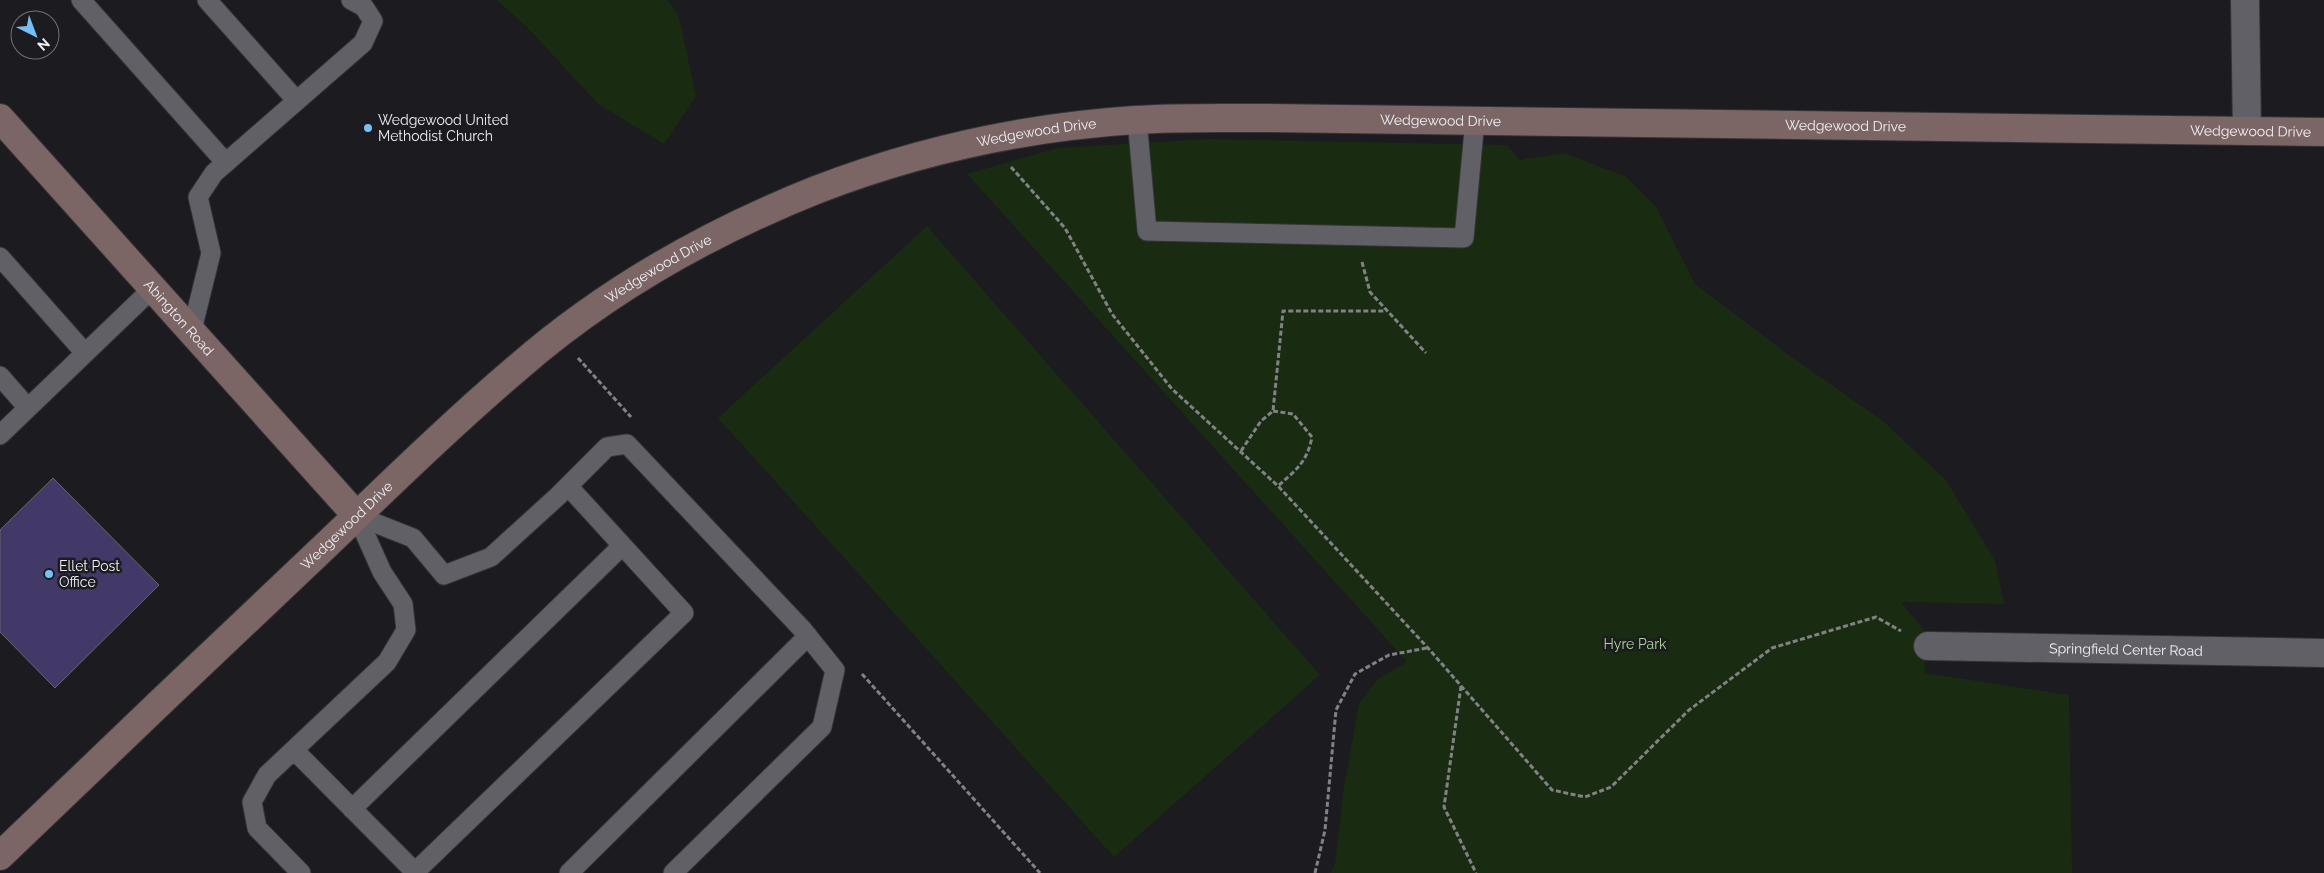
<svg xmlns="http://www.w3.org/2000/svg" width="2324" height="873" font-family="Raleway,sans-serif">
<rect width="100%" height="100%" fill="#1b1b20"/>
<!-- green -->
<path fill="#192b11" d="M497 0H668L679 17 696 96 664 144 598 104 529 29Z
M1208 139 1507 145 1520 160 1564 153 1625 176 1656 207 1695 284 1789 355 1883 421 1946 480 1995 560 2004 604 1901 602 1924 630 1925 673 2069 695 2072 873H1330L1335 864 1344 787 1359 703 1378 679 1407 662 967 174 1057 148Z
M927 226 1320 675 1114 857 718 418Z"/>
<!-- building -->
<path fill="#433968" stroke="#66666c" d="M53 478 159 585 55 688 0 632V530Z"/>
<g fill="none" stroke-linecap="round" stroke-linejoin="round">
<!-- lane casing -->
<g stroke="#353538" stroke-width="21">
<path id="lane" d="M81 0 226 163
M207 0 297 101
M1137 119 1147 231 1464 238 1475 120
M0 257 85 353
M192 330 211 253 198 197 214 173 363 43 373 21 364 7 351 0
M0 376 28 408
M0 435 152 289
M357 516 413 538 444 575 491 557 558 496 607 447 627 444 802 629 835 670 822 727 673 873
M294 750 415 872 684 613 568 486
M352 809 622 546
M301 873 257 828 252 802 267 775 387 662 406 630 403 604 382 572 357 516
M569 873 808 636"/>
</g>
<!-- street casing -->
<g stroke="#353538" stroke-width="30">
<g id="street">
<path d="M2245 0 2247 131"/>
<path id="s1" d="M1928 646 2324 653"/>
</g>
</g>
<!-- secondary casing -->
<g stroke="#353538" stroke-width="30">
<g id="secondary">
<path id="s2" d="M0 118 357 516"/>
<path id="s3" d="M0 856C106 754 213 652 320 551 384 490 448 427 516 369 603 293 708 233 816 190 917 151 1027 127 1135 120 1178 117 1222 118 1265 118L2324 132"/>
</g>
</g>
<!-- path -->
<path stroke="#828286" stroke-width="3" stroke-dasharray="5 2.5" stroke-linecap="butt" d="M1011 167 1065 228 1112 314 1172 389 1278 486 1428 648 1552 790 1585 797 1611 787 1689 710 1772 648 1876 617 1901 631
M1362 262 1370 292 1426 353
M578 358 631 417
M1273 411 1293 414 1312 437C1307 462 1297 469 1278 486
M1241 451 1261 421 1273 411 1283 311H1386
M862 674 1040 873
M1461 686 1444 807 1476 873
M1315 873 1325 830 1336 710 1355 674 1389 655 1427 648"/>
<!-- lane -->
<use href="#lane" stroke="#606066" stroke-width="19"/>
<!-- street -->
<use href="#street" stroke="#606066" stroke-width="28"/>
<!-- secondary -->
<use href="#secondary" stroke="#7b6565" stroke-width="28"/>
</g>
<!-- markers -->
<g fill="#77bff7" stroke="#1b1b20" stroke-width="2">
<circle cx="368" cy="128" r="5"/>
<circle cx="49" cy="574" r="5"/>
</g>
<g text-anchor="middle" stroke-width="5" stroke-linejoin="round" paint-order="stroke">
<!-- poi labels -->
<g font-size="14" fill="#f0f0f4" stroke="#1b1b20" text-anchor="start">
<text x="378" y="125">Wedgewood United<tspan x="378" dy="16">Methodist Church</tspan></text>
<text x="59" y="571">Ellet Post<tspan x="59" dy="16">Office</tspan></text>
</g>
<!-- street labels -->
<g font-size="14" fill="#f0f0f4" stroke="#1b1b20">
<text dy="5" stroke="none"><textPath href="#s3" startOffset="1694">Wedgewood Drive</textPath></text>
<text dy="5" stroke="none"><textPath href="#s3" startOffset="2099">Wedgewood Drive</textPath></text>
<text dy="5" stroke="none"><textPath href="#s3" startOffset="2504">Wedgewood Drive</textPath></text>
<text dy="5" stroke="none"><textPath href="#s3" startOffset="1289">Wedgewood Drive</textPath></text>
<text dy="5" stroke="none"><textPath href="#s3" startOffset="884">Wedgewood Drive</textPath></text>
<text dy="5" stroke="none"><textPath href="#s2" startOffset="268">Abington Road</textPath></text>
<text dy="5" stroke="none"><textPath href="#s3" startOffset="479">Wedgewood Drive</textPath></text>
<text dy="5" stroke="none"><textPath href="#s1" startOffset="198">Springfield Center Road</textPath></text>
</g>
<!-- park labels -->
<g font-size="14" fill="#a9da94" stroke="#1b1b20">
<text x="1635" y="649">Hyre Park</text>
</g>
</g>
<!-- north arrow -->
<g transform="translate(35 35) rotate(138)"><circle r="24" fill="#1b1b20" stroke="#707075"/>
<path d="M0-4L9 19L0 12L-9 19Z" fill="#77bff7"/>
<text y="-8" font-size="14" font-weight="bold" text-anchor="middle" fill="#f0f0f4">N</text>
</g>
</svg>
